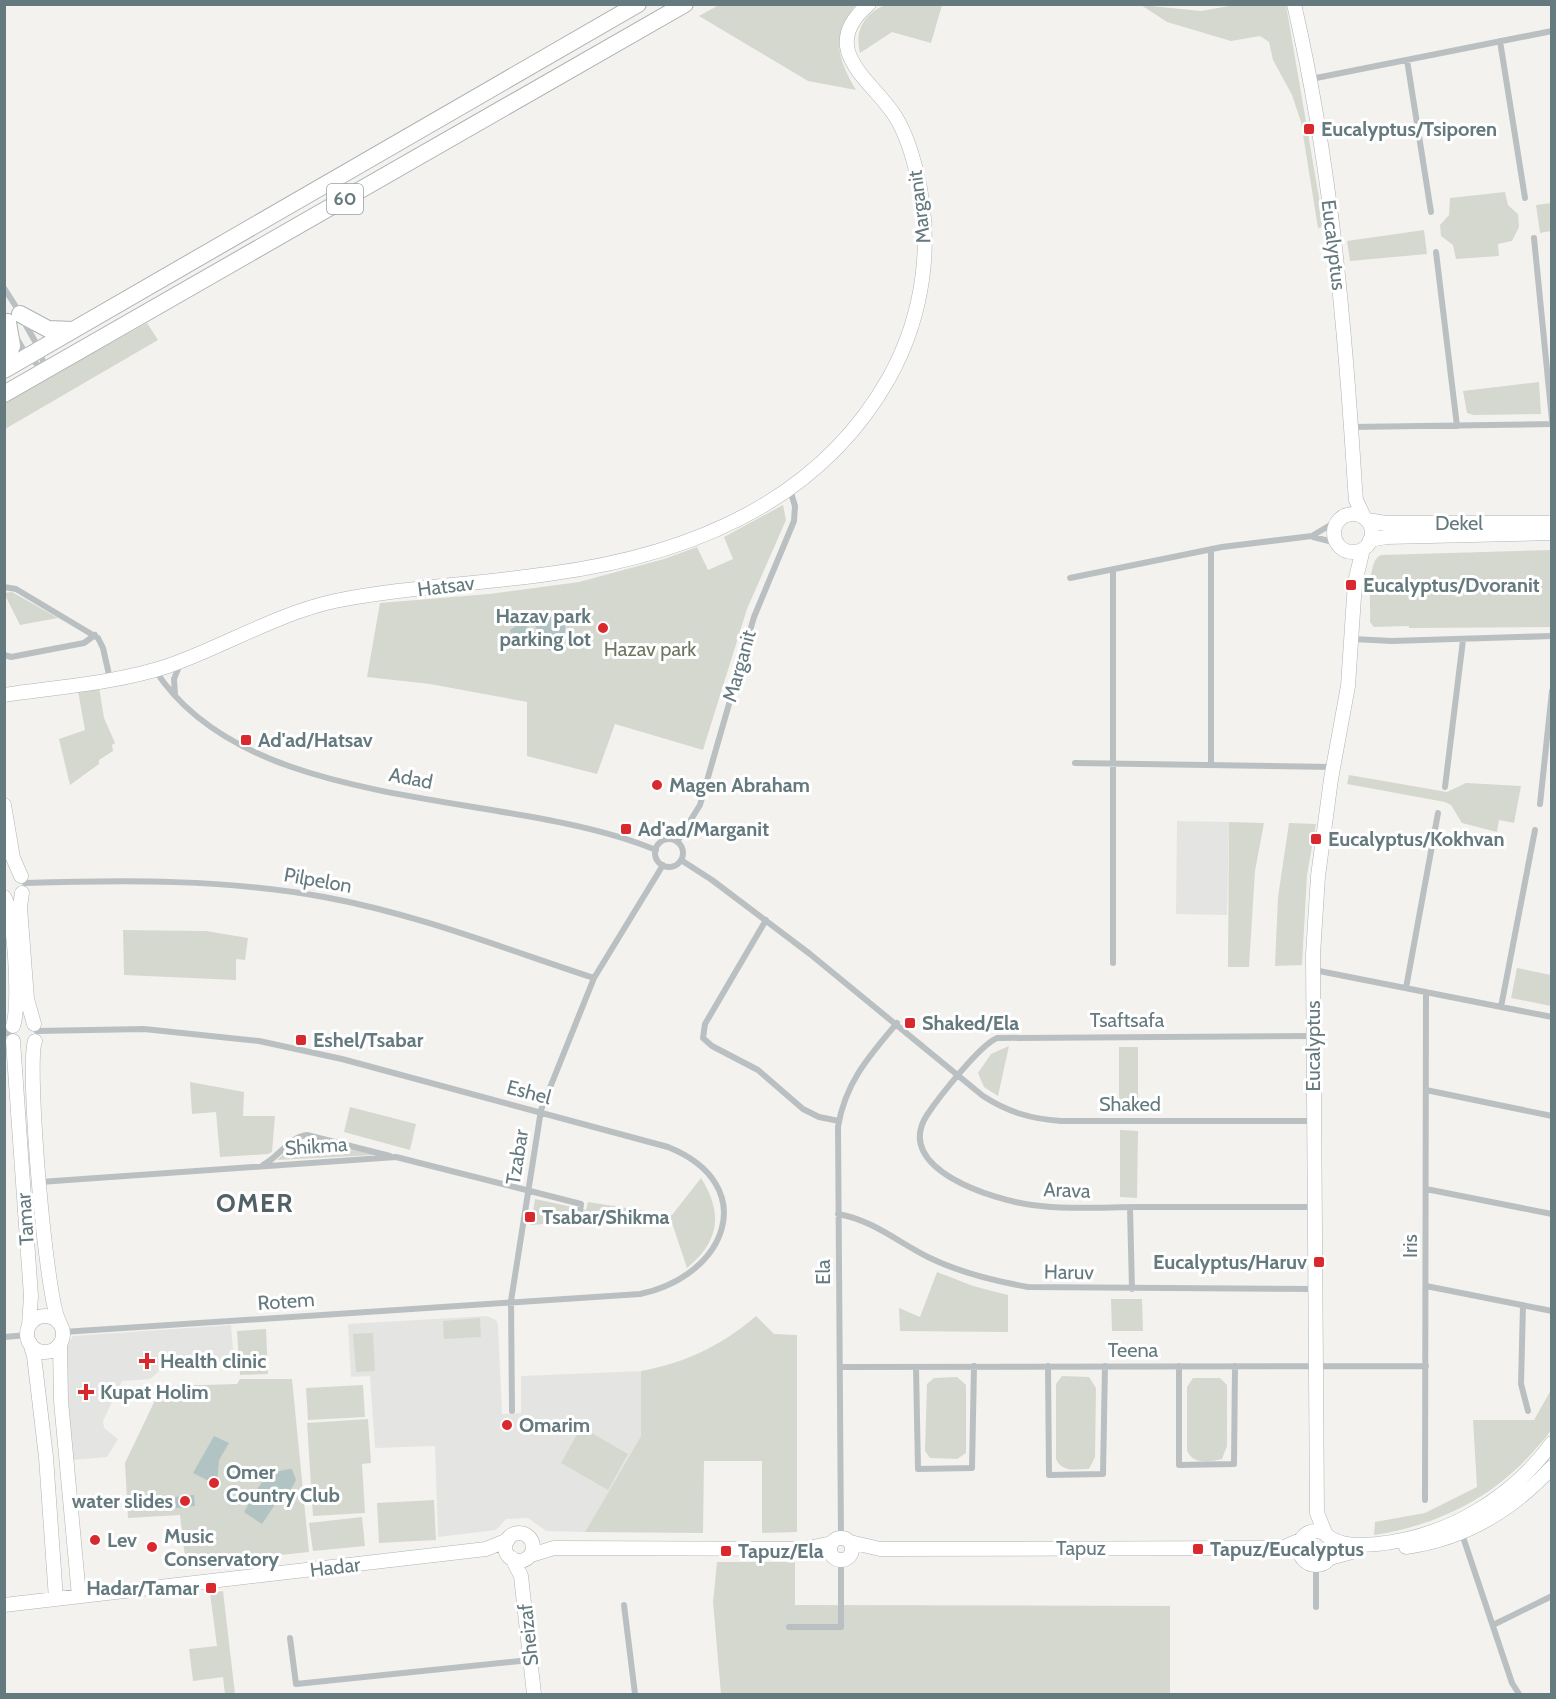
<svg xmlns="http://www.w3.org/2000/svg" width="1556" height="1699" font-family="Cabin,sans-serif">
<rect width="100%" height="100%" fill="#f4f2ef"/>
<!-- built -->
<path fill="#e4e4e3" d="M1177 821 1229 822 1227 915 1176 914Z
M487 1316 496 1320 498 1325 502 1414 521 1413V1376L641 1371V1436L585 1532 546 1531 528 1518 506 1519 496 1530 438 1537 435 1446 375 1448 370 1376 351 1377 348 1324Z
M231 1325 234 1362 166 1365 150 1379 122 1381 103 1421 104 1428 118 1439 107 1457 72 1460 65 1350 73 1336Z"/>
<!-- green -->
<path fill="#d5d8cf" d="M888 4 942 5 931 43 892 32 860 53C854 30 865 12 888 4Z
M719 5H856C831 37 837 58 856 90L808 81 699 16Z
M1141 5 1201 11 1235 5H1286L1324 227 1318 228 1301 122 1292 95 1273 60 1269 42 1260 36 1231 41 1167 22Z
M1505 192 1508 205 1518 214 1519 227 1512 241 1498 244 1499 256 1456 259 1453 245 1441 236 1440 225 1449 215 1450 198Z
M1551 203V231L1540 233 1536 205Z
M1424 230 1427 254 1350 261 1347 241Z
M147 323 158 340 5 429 4 402Z
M1539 382 1541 414 1474 415 1467 413 1463 391Z
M783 505 786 520 747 609 703 750 615 724 597 774 527 756V702L430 684 367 677 380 603 489 594 579 582 664 559 697 547 708 570 733 559 724 537Z
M1551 550V627L1409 628V626L1374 627 1370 622C1371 606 1366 561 1381 555Z
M12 592 58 618 20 625 5 595V593Z
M99 687 104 718 115 743 112 745 113 751 99 760V764L70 785 59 739 85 730 78 691Z
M1349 775 1447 792 1466 783 1521 786 1514 823 1499 820 1497 832 1462 823 1451 805 1445 802 1347 784Z
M1229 822 1264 823 1255 871 1249 967H1228Z
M1289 823 1316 824 1307 875 1302 965 1275 966 1278 897Z
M123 930 206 931 248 938 245 960 236 959V980L124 975Z
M1517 968 1551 975V1006L1511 998Z
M1009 1046 998 1096 984 1087 978 1073 991 1054Z
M1119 1047H1138V1114L1119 1113Z
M190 1082 244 1092 243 1116H275L272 1152 268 1154 220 1157 216 1112 192 1114Z
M350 1107 416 1124 410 1150 344 1132Z
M1120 1130 1138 1131 1137 1198 1120 1197Z
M313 1139 374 1155 277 1160 294 1145Z
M701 1178C723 1213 720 1241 687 1268L672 1223 596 1220 531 1225 535 1199 586 1210 588 1202 672 1215Z
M937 1272 973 1286 1008 1295V1332L900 1331 899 1308 920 1317Z
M1111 1299H1142L1143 1331H1112Z
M756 1316 774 1334 797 1335V1532L762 1533V1461H704L703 1533 585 1532 641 1436V1371C685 1363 721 1346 756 1316Z
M480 1318 481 1337 444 1339 443 1321Z
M266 1329 268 1374 240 1375 237 1331Z
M373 1333 375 1371 356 1372 353 1334Z
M1062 1376 1089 1377 1096 1388 1095 1457 1089 1469C1076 1469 1062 1473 1056 1459V1384Z
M957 1377 966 1385V1453L957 1459 930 1458 925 1451 927 1384 934 1378Z
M1193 1378H1220L1227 1385V1446L1222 1459C1209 1462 1192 1465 1187 1450V1387Z
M240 1379H292L309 1552 186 1565 180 1515 128 1518 125 1463 158 1394 169 1386 237 1384Z
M363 1385 365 1417 308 1420 306 1388Z
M1551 1390C1552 1401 1555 1421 1550 1431 1546 1439 1538 1445 1533 1452 1491 1499 1435 1526 1374 1535L1375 1522 1425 1513 1477 1487 1473 1420H1534Z
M368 1419 371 1463 362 1464 365 1513 313 1516 307 1423Z
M581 1427 628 1454 608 1490 561 1463Z
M434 1500 436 1540 379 1543 377 1503Z
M362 1517 365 1546 313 1551 309 1523Z
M717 1562H795V1605L1170 1606V1694H721L713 1602Z
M223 1591 235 1694H225L223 1677 193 1681 189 1649 217 1646 210 1593Z"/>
<!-- water -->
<path fill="#b1c3c3" d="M539 613 565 622V633L551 642 557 647 554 652 538 645 515 643 510 630 516 626H526L533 632H538L531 615Z
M214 1436 229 1443 219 1460 217 1485 193 1473Z
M292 1469 296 1480 289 1493 284 1491 262 1524 244 1512C259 1488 262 1471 292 1469Z
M194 1495 195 1506 176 1508 175 1497Z"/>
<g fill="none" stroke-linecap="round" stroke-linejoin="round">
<!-- secondary casing -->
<g stroke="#acb4b6" stroke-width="15">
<path id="secondary" d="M1294 4C1331 163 1345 326 1355 488L1356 500 1364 517
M1334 533a19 19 0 1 1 38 0a19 19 0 1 1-38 0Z
M1367 520 1386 523H1552
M1370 540 1386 537 1552 533
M4 695C58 687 116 683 168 666 225 646 276 614 335 601 405 587 478 584 548 574 686 556 818 504 889 378 924 315 934 241 916 170 911 150 905 130 893 113 869 78 817 48 869 4
M4 805 13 858 21 876
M22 893 20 907 27 999 34 1024
M4 897C15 913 20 1007 13 1026
M13 1041 31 1296 29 1326
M35 1041C26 1065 46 1300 59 1321
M27 1334a18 18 0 1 1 36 0a18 18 0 1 1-36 0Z
M30 1343 34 1356 46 1457 56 1599
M60 1344 61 1401 79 1596
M1299 1548a17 17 0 1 1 34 0a17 17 0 1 1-34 0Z
M505 1547a14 14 0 1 1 28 0a14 14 0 1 1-28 0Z
M1326 1535 1317 1513 1313 955 1318 876 1331 779 1348 686 1355 582 1363 549
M1329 1537C1343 1547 1361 1545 1377 1544 1447 1537 1511 1499 1552 1443
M830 1549a11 11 0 1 1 22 0a11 11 0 1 1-22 0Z
M850 1542 880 1549 1282 1548 1303 1539
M1406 1547C1464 1539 1512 1511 1552 1467
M531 1555 554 1548 804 1549 832 1543
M512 1558 521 1576 534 1694
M1330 1558 1359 1550
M4 1605 486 1549 508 1540"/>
</g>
<!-- highway casing -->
<g stroke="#adb3b4" stroke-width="18">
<path id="highway" d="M20 314 48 329 73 330
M4 367 12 346 8 322
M4 370 638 4
M4 394 685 4"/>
</g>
<!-- street -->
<path stroke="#bac0c1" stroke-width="6" d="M1500 41 1525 198
M1407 60 1431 212
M1311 79 1552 31
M1534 238 1552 420
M1436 252 1457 426
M4 288 20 313
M24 322 40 350 45 370
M16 337 27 356 44 370
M1352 427 1552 424
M1313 537 1337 543
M1211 549V765
M1113 569V963
M1070 578 1222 547 1312 536 1337 521
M4 587 16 589 98 638 103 648 110 679
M1353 639 1392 641 1552 636
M4 655 11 657 84 643 95 635
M155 670C249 816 508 788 656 850
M175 695 174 679 180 664
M1075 763 1333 767
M1445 787 1463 640
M1540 804 1552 691
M655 853a14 14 0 1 1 28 0a14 14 0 1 1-28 0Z
M677 842 700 805 754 617 794 521 795 506 790 490
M681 860 712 880 810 954 983 1096C1008 1112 1031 1119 1061 1121H1313
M25 883C125 880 225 879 324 897 417 914 505 949 594 978
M766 920 705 1024 703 1038 712 1046 758 1070 803 1109 819 1117 839 1121
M1314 970 1552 1017
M1406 988 1438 813
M1501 1007 1535 830
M37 1031 144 1029 259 1041 342 1059 668 1147C762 1185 727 1276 640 1294L63 1332
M4 1033H10
M1312 1036 997 1038C980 1045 939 1097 927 1115 892 1169 994 1200 1032 1205 1068 1210 1105 1207 1141 1207 1199 1207 1256 1207 1314 1207
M1426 1090 1552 1116
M263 1165C279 1157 289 1137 307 1135L390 1156
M40 1182 396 1157 581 1204 580 1212
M1426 1189 1552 1214
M1130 1207 1132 1289
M838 1214C873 1220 899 1243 930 1258 961 1273 994 1281 1028 1287L1314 1289
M1426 1286 1552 1311
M1523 1305 1521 1384 1528 1411
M4 1337 28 1335
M1048 1366 1049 1475 1103 1474 1105 1366
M1179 1366V1465L1234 1464 1235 1366
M840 1367 1426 1366
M916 1367 918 1469 972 1468 974 1366
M512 1411 511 1301 541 1110 594 978 663 865
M1425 1500 1426 992
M1461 1531 1512 1683 1519 1694
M841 1538 838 1127C845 1083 869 1056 897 1023
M624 1605 635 1694
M1316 1607V1565
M1493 1625 1552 1596
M789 1627H841V1561
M290 1638 296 1684 529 1660"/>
<!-- secondary -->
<use href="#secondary" stroke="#fff" stroke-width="14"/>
<!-- highway -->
<use href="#highway" stroke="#fff" stroke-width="16"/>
</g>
<!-- markers -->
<g fill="#da292e" stroke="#fff" stroke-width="2">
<rect x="1303" y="123" width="12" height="12" rx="3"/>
<rect x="1345" y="579" width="12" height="12" rx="3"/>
<circle cx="603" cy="628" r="6"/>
<rect x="240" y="734" width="12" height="12" rx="3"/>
<circle cx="657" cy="785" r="6"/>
<rect x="620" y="823" width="12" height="12" rx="3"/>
<rect x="1310" y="833" width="12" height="12" rx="3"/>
<rect x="904" y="1017" width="12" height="12" rx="3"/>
<rect x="295" y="1034" width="12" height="12" rx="3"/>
<rect x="524" y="1211" width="12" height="12" rx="3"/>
<rect x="1313" y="1256" width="12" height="12" rx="3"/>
<path d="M144 1352h6v6h6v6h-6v6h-6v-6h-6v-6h6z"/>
<path d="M83 1383h6v6h6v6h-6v6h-6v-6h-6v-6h6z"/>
<circle cx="507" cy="1425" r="6"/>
<circle cx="214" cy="1483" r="6"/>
<circle cx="185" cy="1501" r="6"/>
<circle cx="95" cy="1540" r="6"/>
<circle cx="152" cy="1547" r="6"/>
<rect x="1192" y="1543" width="12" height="12" rx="3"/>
<rect x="720" y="1545" width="12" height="12" rx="3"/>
<rect x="205" y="1582" width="12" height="12" rx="3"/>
</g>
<g text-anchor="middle" stroke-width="6" stroke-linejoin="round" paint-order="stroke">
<!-- shield labels -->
<rect fill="#fff" stroke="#92a2a5" stroke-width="1.5" x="327" y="184" width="36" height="30" rx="4.5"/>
<g font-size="18" font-weight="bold" fill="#647a7f">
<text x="345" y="205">60</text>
</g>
<!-- poi labels -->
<g font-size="20" font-weight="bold" fill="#647a7f" stroke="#fff" text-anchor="start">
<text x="1321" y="136">Eucalyptus/Tsiporen</text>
<text x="1363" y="592">Eucalyptus/Dvoranit</text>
<text x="591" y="623" text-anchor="end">Hazav park<tspan x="591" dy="23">parking lot</tspan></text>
<text x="258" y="747">Ad'ad/Hatsav</text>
<text x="669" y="792">Magen Abraham</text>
<text x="638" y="836">Ad'ad/Marganit</text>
<text x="1328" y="846">Eucalyptus/Kokhvan</text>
<text x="922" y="1030">Shaked/Ela</text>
<text x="313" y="1047">Eshel/Tsabar</text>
<text x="542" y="1224">Tsabar/Shikma</text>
<text x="1307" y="1269" text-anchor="end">Eucalyptus/Haruv</text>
<text x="160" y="1368">Health clinic</text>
<text x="100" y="1399">Kupat Holim</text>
<text x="519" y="1432">Omarim</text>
<text x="226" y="1479">Omer<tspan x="226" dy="23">Country Club</tspan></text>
<text x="173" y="1508" text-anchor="end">water slides</text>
<text x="164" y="1543">Music<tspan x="164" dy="23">Conservatory</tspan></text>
<text x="107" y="1547">Lev</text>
<text x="1210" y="1556">Tapuz/Eucalyptus</text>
<text x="738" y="1558">Tapuz/Ela</text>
<text x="199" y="1595" text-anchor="end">Hadar/Tamar</text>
</g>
<!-- street labels -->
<g font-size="20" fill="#647a7f" stroke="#fff">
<text transform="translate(919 207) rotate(-97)" y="7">Marganit</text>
<text transform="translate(1334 245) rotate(83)" y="7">Eucalyptus</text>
<text x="1459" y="530">Dekel</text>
<text transform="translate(446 586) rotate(-7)" y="7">Hatsav</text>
<text transform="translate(739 666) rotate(-74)" y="7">Marganit</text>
<text transform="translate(411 778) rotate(11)" y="7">Adad</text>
<text transform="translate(318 880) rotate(10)" y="7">Pilpelon</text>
<text x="1127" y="1027">Tsaftsafa</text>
<text transform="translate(1313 1046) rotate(-90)" y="7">Eucalyptus</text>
<text transform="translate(529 1092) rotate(15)" y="7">Eshel</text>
<text x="1130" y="1111">Shaked</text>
<text transform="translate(316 1146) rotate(-4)" y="7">Shikma</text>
<text transform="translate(517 1157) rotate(-81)" y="7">Tzabar</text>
<text transform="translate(1067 1190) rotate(2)" y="7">Arava</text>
<text transform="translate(25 1219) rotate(-94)" y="7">Tamar</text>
<text transform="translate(1410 1246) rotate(-90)" y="7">Iris</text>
<text transform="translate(823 1272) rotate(-90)" y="7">Ela</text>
<text transform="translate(1069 1272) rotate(1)" y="7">Haruv</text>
<text transform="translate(286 1301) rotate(-4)" y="7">Rotem</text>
<text x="1133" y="1357">Teena</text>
<text x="1081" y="1555">Tapuz</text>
<text transform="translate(335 1567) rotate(-7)" y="7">Hadar</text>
<text transform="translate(528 1635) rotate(-96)" y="7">Sheizaf</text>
</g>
<!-- park labels -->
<g font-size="20" fill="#6c7762" stroke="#fff">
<text x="650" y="656">Hazav park</text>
</g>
<!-- district labels -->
<g font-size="26" font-weight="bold" letter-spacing="1.5" fill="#516165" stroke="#fff">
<text x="255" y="1212">OMER</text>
</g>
</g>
<!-- border -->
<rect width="1556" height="1699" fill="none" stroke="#647a7f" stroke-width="12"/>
</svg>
